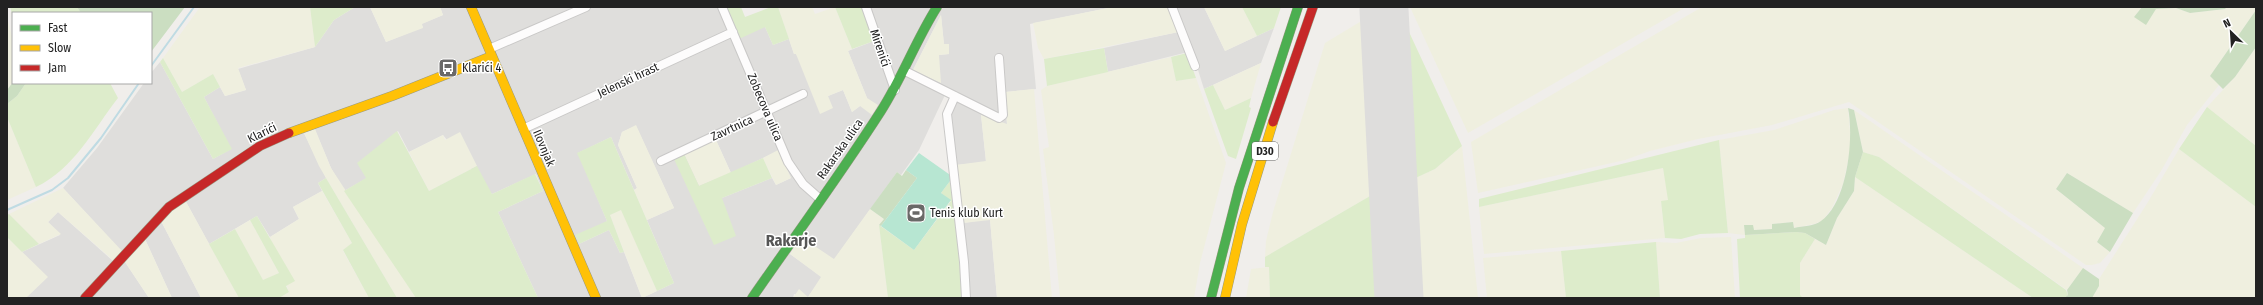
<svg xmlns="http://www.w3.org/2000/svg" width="2263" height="305" font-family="'Fira Sans Condensed',sans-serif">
<rect width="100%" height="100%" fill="#f0eeeb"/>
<!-- residential -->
<path fill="#dfdedc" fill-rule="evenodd" d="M355 7H370L386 42 423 27 421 24 443 15 440 7H725L765 27 773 45 789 39 794 54H796L828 96 843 90 852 112 860 106 867 98 848 51 874 41 862 7H868L869 9 875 7H1113L1030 24 1036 89 1005 92 1007 125 981 115 986 162 956 165 950 113 955 100 945 95 919 150 901 175 897 172 834 260 801 237 790 254 822 277 808 297 794 294 793 298H538L498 212 543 191 536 174 492 194 443 135 409 152 398 131 358 163 367 178 344 191 331 168 315 130 304 133 326 178 318 183 322 191 293 207 299 219 270 237 257 216 209 244 185 200 161 221 201 298H172L145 239 125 262 149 298H26L22 252 60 235 48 222 58 212 113 261 121 251 63 188 97 148 144 83H151V73L160 62 213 159 231 149 204 97 220 87 225 96 246 90 238 69 315 47 334 20ZM941 15 944 45 949 54 939 55 913 70ZM636 126 674 208 647 220 674 283 642 298 624 252 620 253 609 230 579 244 607 221 578 153 611 137 634 190 637 188 618 145 622 132ZM716 140 731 173 778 151 791 178 776 185 772 178 722 198Z
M1169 7H1204L1225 51 1274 28 1261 63 1204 89 1192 51 1108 72 1104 48 1178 32Z
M990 219 997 298H969L963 223Z"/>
<!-- farmland -->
<path fill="#efefdf" d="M200 7H310L315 47 238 68 246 90 225 96 213 74 182 92 163 58Z
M370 7H440L443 15 422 24 423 28 386 42Z
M778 7H812L815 14 835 7 852 49 848 51 867 98 878 105 872 115 860 106 852 112 843 90 828 96 833 108 820 114 796 54H794Z
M1113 7H1169L1179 32 1044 59 1038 48 1033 23Z
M1204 7H1242L1257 36 1225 51Z
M1410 7H1686L1468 133Z
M1702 7H2142L2134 17 2156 9 2176 8 2190 13 2225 9 2227 7H2256V10L2210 76 2219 85 2187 125 2161 171 2133 213 2067 173 2056 189 2105 228 2097 242 2110 252 2100 263 2092 265H2086L1849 102 1772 125 1698 139 1650 151 1625 160 1478 193 1471 142Z
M1378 11 1377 192 1265 257 1266 241 1273 212 1325 43Z
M941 15 944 44H949V54L939 55 941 83 913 70Z
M7 17 13 40V82L7 90Z
M2256 47V146L2207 107 2235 77Z
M1171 57 1176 81 1196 78 1226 163 1200 263 1194 298H1060L1054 235 1043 149 1049 147 1041 90 1047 86Z
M1261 63 1251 98 1225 110 1213 85Z
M1034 89 1052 298H997L990 220 963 223 956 165 986 161 981 115 1007 124 1005 92Z
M1848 108 1851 143 1850 152 1843 184 1832 208 1822 221 1814 224 1794 228 1793 222 1772 224V229L1753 230V225H1744L1745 235 1728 233 1719 140 1774 130 1834 110Z
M1854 110 2083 268 2067 290 1879 157 1863 152Z
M7 117 36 187 7 200Z
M636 125 674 208 647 220 634 190 637 188 618 145 622 132Z
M315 129 331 168 416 298H397L319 166 304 133Z
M460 132 477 166 429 191 409 152 443 135 445 140Z
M716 140 731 173 699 186 684 154Z
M1462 146 1478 298H1413L1409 181 1435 169Z
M2179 149 2256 207V298H2092L2099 286V279L2148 202Z
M778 150 791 178 776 185 763 158Z
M1663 168 1669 201H1661L1665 238 1484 254 1479 207Z
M1855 177 2033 298H1803L1800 296V263L1815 239 1826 245 1837 218 1854 191Z
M63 188 122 251 114 261 58 212 48 222 61 234 39 244 9 214Z
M322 191 352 243 343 251 369 298H279L289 292 270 237 299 219 293 207Z
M185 200 239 298H201L161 221Z
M621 209 657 291 642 298 610 215Z
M870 209 884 219 879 225 888 298H793L799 289 808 297 821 277 790 254 801 237 834 259Z
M250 220 279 273 263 281 235 229Z
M7 237 48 277 26 298H7Z
M1731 237 1735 298H1660L1656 242 1676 243 1701 238Z
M145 239 172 298H149L125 262Z
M1561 251 1566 298H1487L1483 258Z
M1269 267 1270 298H1246L1251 269Z"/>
<!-- grass -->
<path fill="#ddeccb" d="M10 7H77L81 13H13V17Z
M310 7H355L334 20 315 47Z
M725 7H741L745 17 771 7H778L789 39 773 45 765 27 739 39Z
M835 7H862L874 41 852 49Z
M1242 7H1281L1274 28 1257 36Z
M1403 19 1462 146 1435 169 1409 181 1401 20Z
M1104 48 1108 72 1047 86 1044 59Z
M1187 53 1196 78 1176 81 1171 57Z
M163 58 182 92 213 74 220 87 204 97 232 149 213 159 160 62Z
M26 83H110L118 98C93 130 74 169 36 187L7 117V104L17 96Z
M1213 85 1225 110 1251 98 1249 107 1251 108 1236 159 1228 156 1204 89Z
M2207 107 2256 146V207L2179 149Z
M397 131 429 191 477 166 492 194 535 174 543 191 498 212 538 298H416L344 191 366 178 357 163Z
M611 137 674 283 657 291 621 210 610 215 624 252 620 253 609 230 579 244 575 235 607 221 577 153Z
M1719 140 1728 233 1700 234 1681 239 1665 238 1661 201 1668 200 1663 168 1479 207V199Z
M1863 152 1879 157 2066 290 2068 295 2064 298H2033L1855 177Z
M684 154 699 186 763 158 772 178 722 198 736 236 714 245 674 159Z
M953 177 962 298H888L879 225 914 250 951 201 941 193Z
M326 178 397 298H369L343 250 352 243 318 183Z
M1377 192 1383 298H1270L1269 267H1265V257Z
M9 214 39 244 22 252 7 237V215Z
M257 216 295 281 286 286 289 292 279 298H239L209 244 235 229 263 280 279 273 250 220Z
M1796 232 1805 233 1815 239 1800 263V295L1803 298H1740L1737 239 1745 238V235Z
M1656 242 1660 298H1566L1561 251Z"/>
<!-- forest -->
<path fill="#cbdec1" d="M77 7H185L151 52V13H81Z
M2142 7H2227L2225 9 2190 13 2176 8 2156 9 2146 25 2134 17Z
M2256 10V47L2235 77 2223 89 2210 76Z
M13 82 26 83 17 96 7 104V90Z
M1848 108 1854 110 1863 152 1855 177 1854 191 1837 218 1826 245 1805 233 1796 232 1745 235 1744 225H1753L1754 230 1772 229V224L1793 222 1794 228C1803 226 1814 226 1821 221 1848 202 1854 137 1848 108Z
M906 170 917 178 881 226 879 225 884 219 870 209 897 172 902 176Z
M2067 173 2133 213 2110 252 2097 242 2105 228 2056 189Z
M2083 268 2099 279V286L2092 298H2064L2068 295 2067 290Z"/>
<!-- pitch -->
<path fill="#b7e6d2" d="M919 153 953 177 941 193 951 200 914 250 881 226 917 178 906 170Z"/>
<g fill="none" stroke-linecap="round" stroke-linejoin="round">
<!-- stream -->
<path stroke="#bfdbe3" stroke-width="2" d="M151 66 194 7
M7 210 52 190 68 178 101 138 139 83"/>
<!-- taxiway -->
<path stroke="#dedddc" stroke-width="20" d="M1384 7V10"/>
<!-- runway -->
<path stroke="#dedddc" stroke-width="49" d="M1384 10 1399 298"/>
<!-- street casing -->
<g stroke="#c9c8c7" stroke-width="10">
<path id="street" d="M722 7 788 162 803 184 820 199
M866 7 895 90
M1172 7 1195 66
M489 49 586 7
M905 71 999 118 1003 115 999 58
M955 96 947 114 964 262 966 298
M523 129 733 32
M661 161 803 94"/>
</g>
<!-- fast casing -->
<g stroke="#999a82" stroke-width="10">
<path id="fast" d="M752 298C795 236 840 175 881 111 902 78 916 40 937 7
M1211 298 1239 188 1298 7"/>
</g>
<!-- slow casing -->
<g stroke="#999a82" stroke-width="10">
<path id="slow" d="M471 7 596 298
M289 133 392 96 492 56
M1225 298 1242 224 1273 122"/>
</g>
<!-- jam casing -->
<g stroke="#999a82" stroke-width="10">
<path id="jam" d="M1273 122 1313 7
M85 298 169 207 260 146 289 133"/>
</g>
<!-- street -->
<use href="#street" stroke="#fdfcfc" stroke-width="8"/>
<!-- fast -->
<use href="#fast" stroke="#4caf50" stroke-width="9"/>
<!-- slow -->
<use href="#slow" stroke="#ffc107" stroke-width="9"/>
<!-- jam -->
<use href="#jam" stroke="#c62828" stroke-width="9"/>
</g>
<!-- icons -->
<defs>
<g id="bus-square" transform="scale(1)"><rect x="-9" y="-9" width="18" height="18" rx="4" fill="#6a6968" stroke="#fff"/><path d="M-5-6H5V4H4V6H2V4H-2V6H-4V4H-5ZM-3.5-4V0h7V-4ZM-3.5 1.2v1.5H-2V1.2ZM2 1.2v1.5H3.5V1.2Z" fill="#fff"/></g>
<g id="stadium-square" transform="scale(1)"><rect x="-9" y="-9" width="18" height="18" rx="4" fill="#6a6968" stroke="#fff"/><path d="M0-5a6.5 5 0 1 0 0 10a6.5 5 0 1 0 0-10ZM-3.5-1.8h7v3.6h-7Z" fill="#fff"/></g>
</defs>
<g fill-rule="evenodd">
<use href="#bus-square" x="448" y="68"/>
<use href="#stadium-square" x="916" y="213"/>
</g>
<g text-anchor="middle" stroke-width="3" stroke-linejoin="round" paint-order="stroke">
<!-- shield labels -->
<rect fill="#fff" stroke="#646464" stroke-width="1" x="1252" y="142" width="26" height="18" rx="3"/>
<g font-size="11" font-weight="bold" fill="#222">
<text x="1265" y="155">D30</text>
</g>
<!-- street labels -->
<g font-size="12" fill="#222" stroke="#fff">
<text transform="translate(880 48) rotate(71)" y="4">Mirenići</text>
<text transform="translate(628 80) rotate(-25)" y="4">Jelenski hrast</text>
<text transform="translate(765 107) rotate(67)" y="4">Zobecova ulica</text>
<text transform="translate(732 128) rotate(-25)" y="4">Zavrtnica</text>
<text transform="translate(262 133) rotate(-26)" y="4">Klarići</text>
<text transform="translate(544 148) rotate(67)" y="4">Ilovnjak</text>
<text transform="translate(840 149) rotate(-55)" y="4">Rakarska ulica</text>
</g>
<!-- poi labels -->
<g font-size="12" fill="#222" stroke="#fff" text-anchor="start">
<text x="462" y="72">Klarići 4</text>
<text x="930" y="217">Tenis klub Kurt</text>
</g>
<!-- district labels -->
<g font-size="16" font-weight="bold" fill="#555" stroke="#fff">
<text x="791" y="246">Rakarje</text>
</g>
</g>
<!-- border -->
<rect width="2263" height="305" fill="none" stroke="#222222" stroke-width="16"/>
<!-- legend -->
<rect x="12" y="12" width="140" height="72" fill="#ffffff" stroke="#a7a7a7"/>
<rect x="20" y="25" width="20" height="6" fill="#4caf50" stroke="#a7a7a7"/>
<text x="48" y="32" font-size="12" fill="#222222">Fast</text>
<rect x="20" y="45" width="20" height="6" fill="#ffc107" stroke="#a7a7a7"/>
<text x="48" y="52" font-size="12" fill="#222222">Slow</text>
<rect x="20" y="65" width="20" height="6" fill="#c62828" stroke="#a7a7a7"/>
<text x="48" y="72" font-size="12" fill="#222222">Jam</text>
<!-- north arrow -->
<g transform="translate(2231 32) rotate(335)" stroke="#ffffff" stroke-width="3" paint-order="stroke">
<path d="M0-3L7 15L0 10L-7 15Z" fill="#222222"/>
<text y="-6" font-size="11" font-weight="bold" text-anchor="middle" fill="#222222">N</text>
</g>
</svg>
